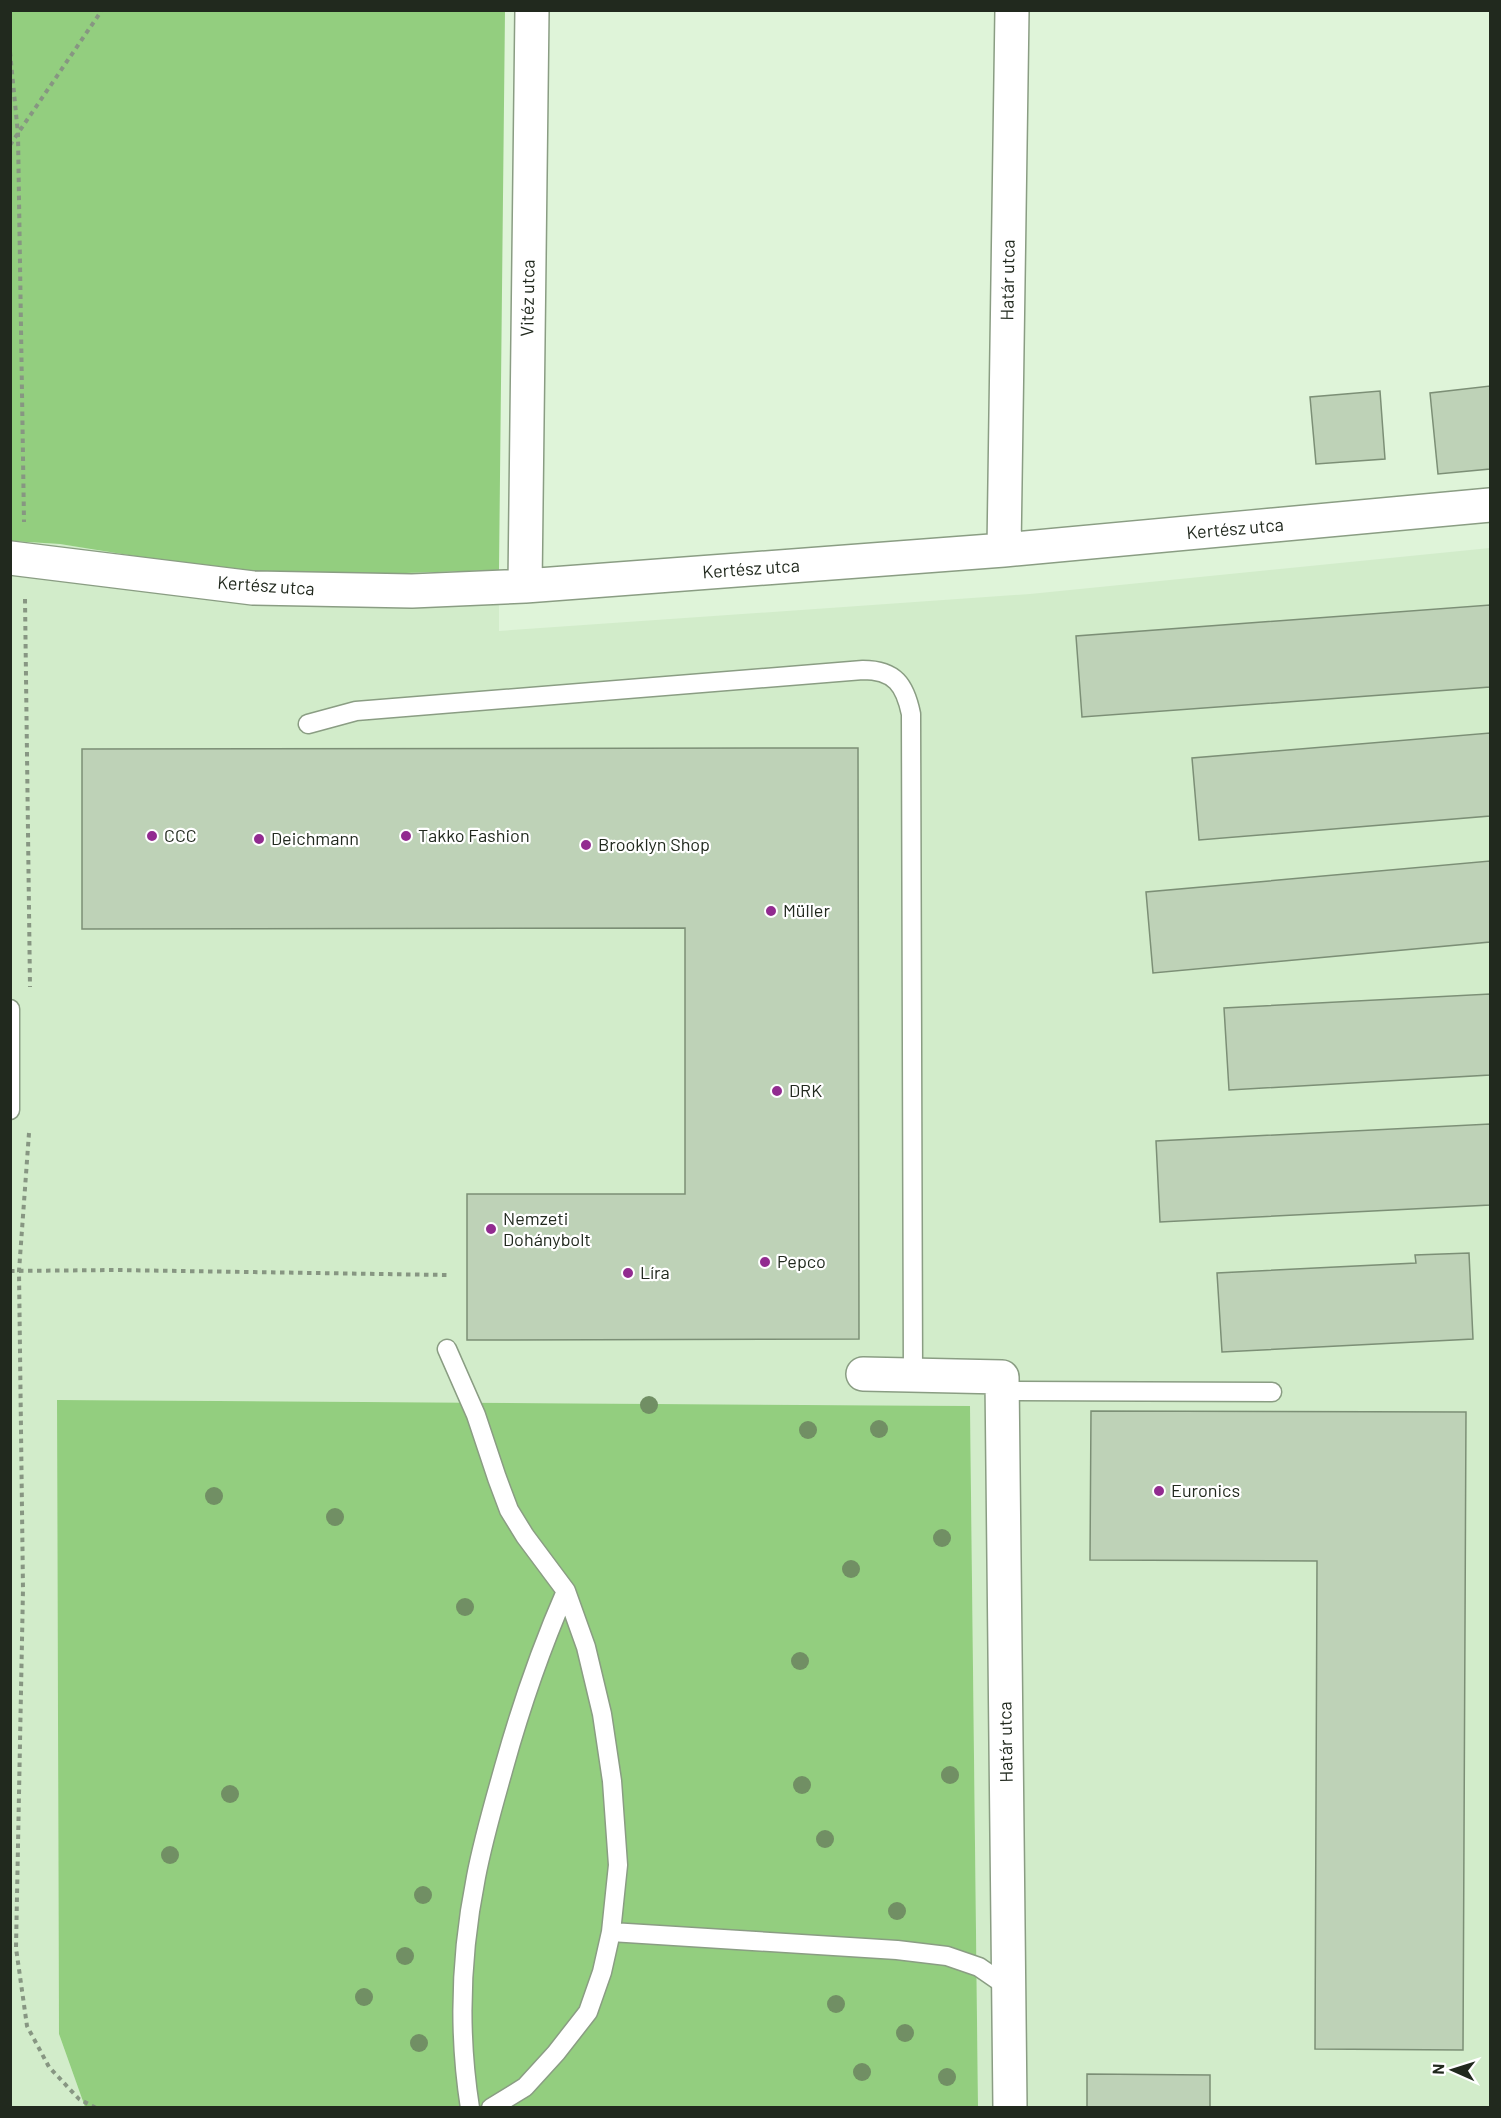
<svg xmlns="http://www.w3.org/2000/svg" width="1501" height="2118" font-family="Barlow,sans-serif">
<rect width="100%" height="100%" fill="#dff4d9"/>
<!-- built -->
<path fill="#d2ecca" d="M10 541 60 544 314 576 499 570V631L1030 594 1490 548V2107H978L970 1406 57 1400 59 2034 85 2107H11Z"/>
<!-- green -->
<path fill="#93ce7f" d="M10 11H505L499 570 314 576 253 575 60 544 11 541Z
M57 1400 970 1406 978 2107H85L59 2034Z"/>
<!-- building -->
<path fill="#bed2b7" stroke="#7c8f76" stroke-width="1.5" d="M1490 386V469L1438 474 1430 393Z
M1380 391 1385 459 1316 464 1310 397Z
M1490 605V687L1082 717 1076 636Z
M1490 733V816L1199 840 1192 758Z
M858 748 859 1339 467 1340V1194H685V928L82 929V749Z
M1490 861V942L1153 973 1146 892Z
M1490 994V1075L1229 1090 1224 1008Z
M1490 1124V1205L1160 1222 1156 1141Z
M1469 1253 1473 1339 1222 1352 1217 1273 1416 1263 1415 1255Z
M1091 1411 1466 1412 1463 2050 1315 2049 1317 1561 1090 1560Z
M1087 2074 1210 2075V2108H1087Z"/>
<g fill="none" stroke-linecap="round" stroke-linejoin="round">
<!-- service casing -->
<g stroke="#8a9d83" stroke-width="21">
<path id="service" d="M308 724 356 711 863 670C895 670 905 685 911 714L913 1375
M10 1009V1110
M447 1349 476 1415 497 1478 509 1510 525 1536 566 1591 586 1647 602 1714 612 1781 618 1865 611 1932 602 1972 588 2012 556 2053 525 2087 491 2108
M1002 1391 1272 1392
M611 1932 897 1950 947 1956 979 1967 1008 1987
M470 2108C458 2032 461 1952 476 1877 483 1840 494 1803 504 1767 521 1706 541 1648 566 1591"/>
</g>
<!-- minor casing -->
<g stroke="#8a9d83" stroke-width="36">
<path id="minor" d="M1004 550 1012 10
M10 558 253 588 412 591 525 586 1004 550 1490 505
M525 586 532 10
M863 1374 1002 1377 1010 2108"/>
</g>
<!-- path -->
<path stroke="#879682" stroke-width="4" stroke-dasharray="4.5 4.5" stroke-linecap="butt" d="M10 52 18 134 24 522
M10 145 102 10
M25 599 30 987
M29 1133 19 1271 23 1589 16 1948 27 2026 49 2067 79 2099 96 2108
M10 1271 115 1270 447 1275"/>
<!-- service -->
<use href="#service" stroke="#fff" stroke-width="18"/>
<!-- minor -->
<use href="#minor" stroke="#fff" stroke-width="33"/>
</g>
<!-- trees -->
<g fill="#718f64">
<circle cx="649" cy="1405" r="9"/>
<circle cx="879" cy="1429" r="9"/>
<circle cx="808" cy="1430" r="9"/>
<circle cx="214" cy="1496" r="9"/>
<circle cx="335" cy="1517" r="9"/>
<circle cx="942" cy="1538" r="9"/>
<circle cx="851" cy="1569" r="9"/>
<circle cx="465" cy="1607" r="9"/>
<circle cx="800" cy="1661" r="9"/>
<circle cx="950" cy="1775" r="9"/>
<circle cx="802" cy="1785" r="9"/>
<circle cx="230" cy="1794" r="9"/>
<circle cx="825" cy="1839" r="9"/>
<circle cx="170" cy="1855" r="9"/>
<circle cx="423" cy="1895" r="9"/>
<circle cx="897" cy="1911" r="9"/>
<circle cx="405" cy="1956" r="9"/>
<circle cx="364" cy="1997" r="9"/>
<circle cx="836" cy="2004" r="9"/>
<circle cx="905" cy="2033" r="9"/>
<circle cx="419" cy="2043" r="9"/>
<circle cx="862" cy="2072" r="9"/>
<circle cx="947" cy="2077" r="9"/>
</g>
<!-- markers -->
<g fill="#922b90" stroke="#fff" stroke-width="2">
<circle cx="152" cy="836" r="6"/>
<circle cx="406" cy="836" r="6"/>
<circle cx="259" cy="839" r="6"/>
<circle cx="586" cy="845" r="6"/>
<circle cx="771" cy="911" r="6"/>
<circle cx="777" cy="1091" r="6"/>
<circle cx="491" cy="1229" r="6"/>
<circle cx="765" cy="1262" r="6"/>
<circle cx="628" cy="1273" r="6"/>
<circle cx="1159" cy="1491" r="6"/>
</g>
<g text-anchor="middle" stroke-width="4.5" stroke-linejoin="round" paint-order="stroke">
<!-- street labels -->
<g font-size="18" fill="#21291e" stroke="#fff">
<text transform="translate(1008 280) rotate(-89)" y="6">Határ utca</text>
<text transform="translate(528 298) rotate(-89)" y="6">Vitéz utca</text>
<text transform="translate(1235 529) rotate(-5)" y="6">Kertész utca</text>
<text transform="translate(751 569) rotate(-4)" y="6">Kertész utca</text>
<text transform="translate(266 586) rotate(4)" y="6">Kertész utca</text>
<text transform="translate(1006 1742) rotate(-91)" y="6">Határ utca</text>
</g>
<!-- poi labels -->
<g font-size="18" fill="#21291e" stroke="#fff" text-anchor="start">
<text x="164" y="842">CCC</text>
<text x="418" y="842">Takko Fashion</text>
<text x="271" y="845">Deichmann</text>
<text x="598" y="851">Brooklyn Shop</text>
<text x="783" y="917">Müller</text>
<text x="789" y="1097">DRK</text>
<text x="503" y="1225">Nemzeti<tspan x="503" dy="21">Dohánybolt</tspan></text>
<text x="777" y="1268">Pepco</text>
<text x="640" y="1279">Líra</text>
<text x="1171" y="1497">Euronics</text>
</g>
</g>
<!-- border -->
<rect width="1501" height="2118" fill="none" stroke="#21291e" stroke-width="24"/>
<!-- north arrow -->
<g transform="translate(1453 2070) rotate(273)" stroke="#ffffff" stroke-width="4.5" paint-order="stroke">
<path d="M0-4.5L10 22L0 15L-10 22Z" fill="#21291e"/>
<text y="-9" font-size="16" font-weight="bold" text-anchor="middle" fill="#21291e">N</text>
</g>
</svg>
